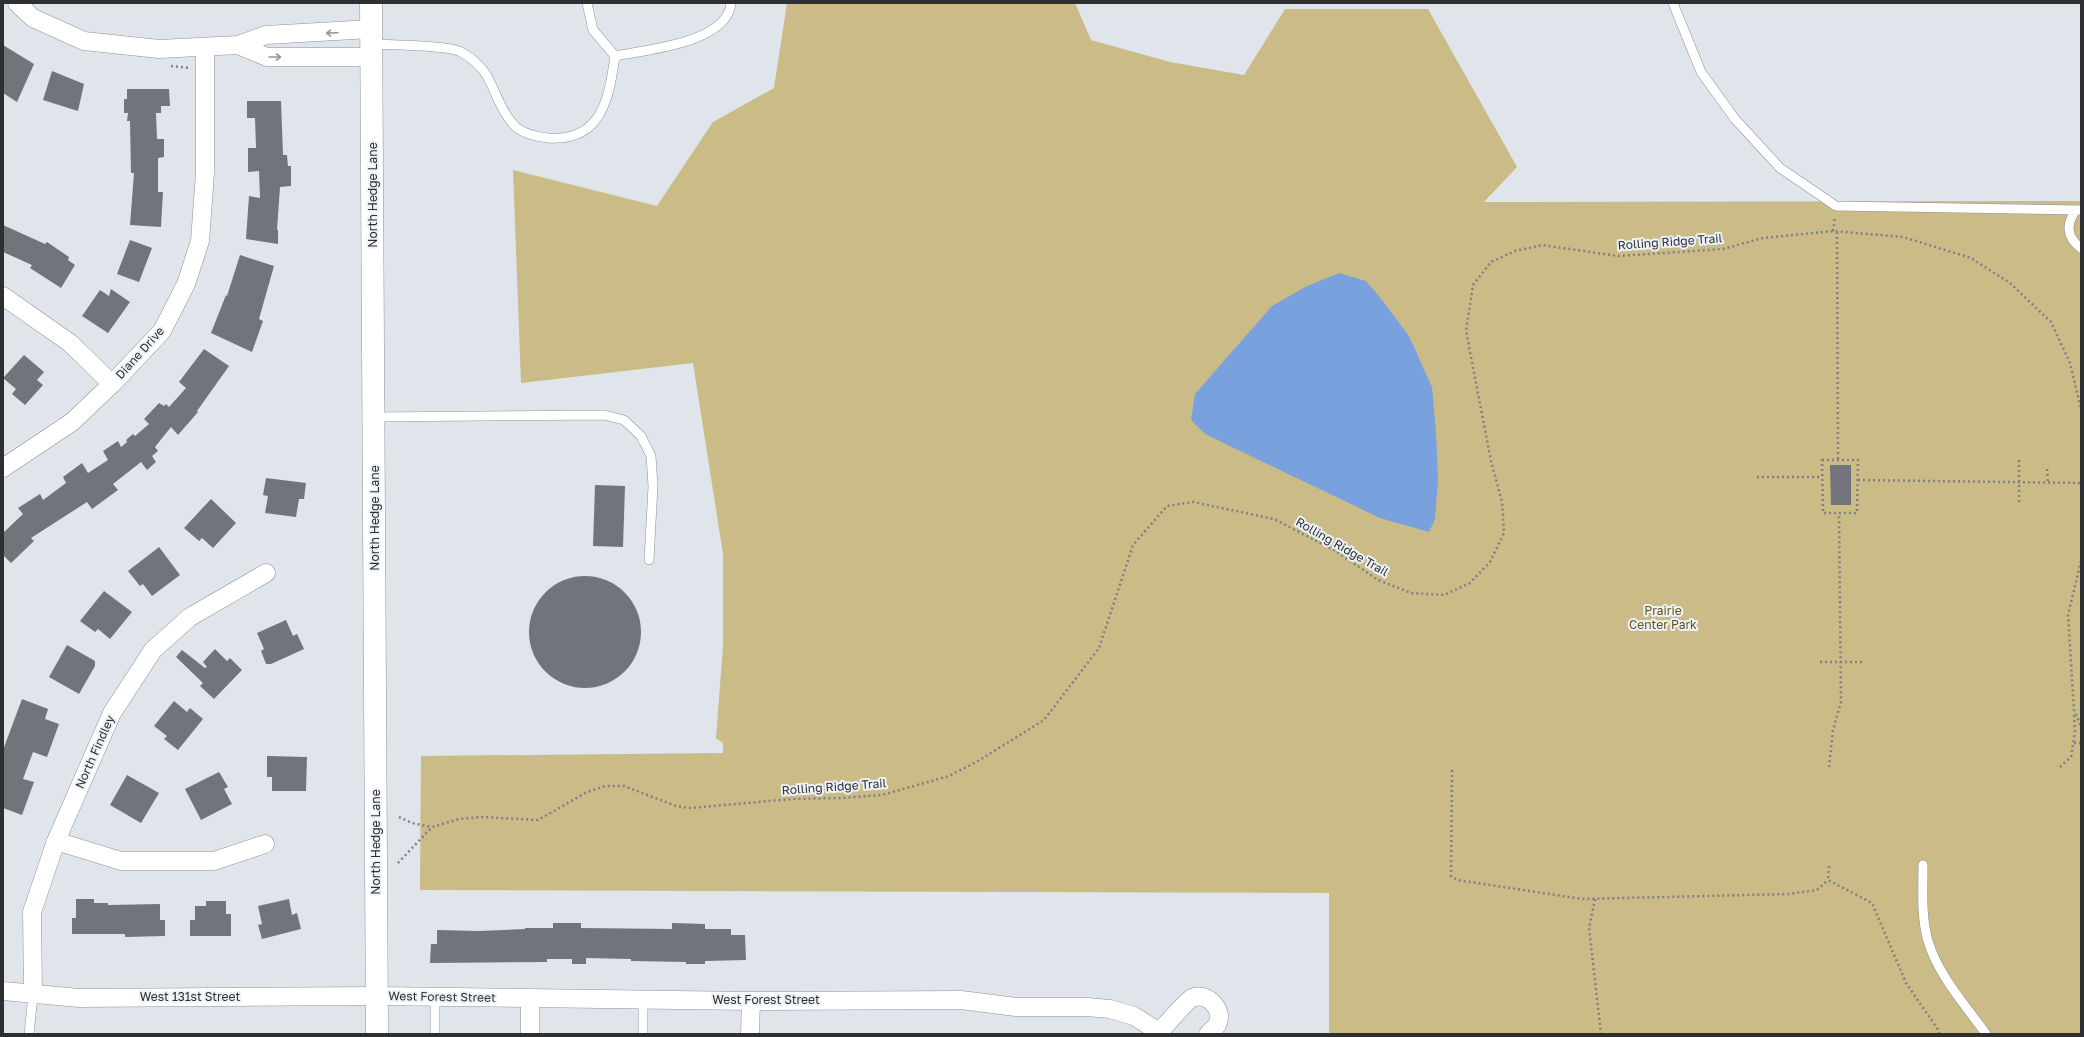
<svg xmlns="http://www.w3.org/2000/svg" width="2084" height="1037" font-family="'Golos Text',sans-serif">
<rect width="100%" height="100%" fill="#e0e4eb"/>
<!-- green -->
<path fill="#cbbb87" d="M787 3H1075L1091 40 1170 62 1244 75 1285 9H1428L1517 167 1484 202 2081 201V1034H1329V893L420 890 421 756 723 753V743L716 738 723 646V554L693 363 521 383 513 170 657 206 713 122 774 88Z"/>
<!-- water -->
<path fill="#78a1de" d="M1339 273 1366 281 1382 300 1409 336 1432 387 1436 433 1438 479 1435 519 1429 532 1380 518 1205 434 1191 420 1195 394 1272 306 1305 287Z"/>
<!-- building -->
<path fill="#71757b" d="M3 45 34 64 17 102 3 93Z
M52 71 84 84 78 111 43 100Z
M127 89H169L170 106H161V113H156L157 139H164V157L158 158V192H163L161 227 130 225 134 173H131L130 121H127L128 113H124V99H127Z
M247 101H281L283 155H287L288 166H291V186L280 187 277 230H278V244L246 239 249 196 260 198 259 171 248 172V148H256L255 118H247Z
M3 225 45 244 47 242 69 257 68 260 75 265 61 288 30 268 32 265 3 252Z
M130 240 152 248 139 282 117 274Z
M240 255 274 266 259 319 263 321 252 352 211 333 226 295 227 296Z
M111 289 130 302 108 333 82 316 100 290 109 296Z
M204 349 229 366 197 411 198 412 178 435 171 427 155 447 158 451 152 456 156 462 147 470 141 462 113 484 118 490 92 509 87 502 31 538 34 541 11 563 3 555V533L23 514 18 508 40 494 43 500 66 483 63 477 82 463 88 473 108 460 103 451 118 441 121 447 127 442 126 440 133 434 135 436 149 424 144 419 159 403 164 406 166 404 169 407 186 388 179 382Z
M24 355 44 372 37 380 43 385 25 405 12 394 16 389 3 378Z
M1830 465H1851V505H1831Z
M266 478 306 483 304 499H299L296 517 265 513 268 496 263 495Z
M595 485 625 486 623 547 593 546Z
M211 499 236 523 213 548 202 538 199 541 184 528Z
M159 547 180 575 152 596 143 584 140 586 128 571Z
M529 632a56 56 0 1 1 112 0a56 56 0 1 1-112 0Z
M104 591 132 612 110 639 98 629 95 632 80 621Z
M286 620 293 636 297 634 304 649 271 664H266L261 651 264 649 257 633Z
M67 645 95 661V666L79 694 49 677Z
M215 649 227 661 230 658 242 670 214 699 200 686 203 683 176 657 182 650 205 668 207 667 203 662Z
M22 699 48 709 45 719 59 724 47 757 33 752 23 779 34 782 22 815 3 808V750Z
M174 701 187 712 190 708 203 719 178 750 164 739 167 736 154 726Z
M267 756 307 757 306 791H272V777H267Z
M219 772 228 787 224 789 232 804 201 820 185 789Z
M127 775 159 793 141 823 110 805Z
M76 899H94V903H108V905L160 904V920H165V936L125 937V934H72V918H76Z
M289 899 292 915 297 913 301 929 262 939 258 925 262 924 258 906Z
M206 901H226V914H231V936H190V920H195V906H206Z
M553 923H581V928L672 929V923L705 924V929H731V935H745L746 960 705 961V964H686V962L631 961V959L586 958V964H572V959H547V962L430 963 431 944H437V930L479 931 525 929V928H553Z"/>
<g fill="none" stroke-linecap="round" stroke-linejoin="round">
<!-- service casing -->
<g stroke="#8e9298" stroke-width="10">
<path id="service" d="M1673 3 1701 72 1735 119 1780 168 1836 206 2081 210
M371 44C389 45 448 45 461 52 498 73 489 96 513 124 520 133 537 137 548 138 602 142 609 98 615 56L593 30 587 3
M615 56C645 50 728 43 731 3
M2076 210C2066 224 2066 237 2081 248
M374 417 604 415 624 420 641 436 651 456 653 486 649 560
M1923 865C1923 890 1921 917 1928 941 1938 975 1966 1006 1986 1034
M435 997V1034
M29 1034 33 995
M643 1034V1000"/>
</g>
<!-- minor casing -->
<g stroke="#8e9298" stroke-width="19">
<path id="minor" d="M17 3 33 18 84 41 159 49 238 45 266 35 371 29
M238 45 267 57H371
M3 296 70 343 112 384
M3 468 72 422 112 384 162 331 186 284 200 241 205 173V47
M56 841 121 861H214L265 844
M3 991 79 998 377 996 751 1001 961 1000 1016 1007H1087L1110 1009 1134 1016 1162 1034
M33 995 32 912 56 841 112 713 153 650 190 617 266 573
M530 999V1034
M1159 1032C1166 1025 1185 1002 1192 998 1208 991 1225 1011 1217 1025 1215 1028 1211 1031 1208 1034
M750 1034 751 1001"/>
</g>
<!-- tertiary casing -->
<g stroke="#8e9298" stroke-width="23">
<path id="tertiary" d="M371 3 377 1034"/>
</g>
<!-- path -->
<path stroke="#7e8186" stroke-width="2.5" stroke-dasharray="2 3" stroke-linecap="butt" d="M171 66 190 68
M1833 231 1835 217
M1837 232 1838 460
M1822 460H1858L1857 513H1823Z
M2019 460V503
M2047 469 2048 483
M1757 477H1822
M1858 480 2081 483
M2081 561 2068 615 2074 710 2081 726
M1820 662H1862
M2074 743H2081
M1829 767 1833 730 1841 702 1839 513
M2060 767 2071 757 2075 731 2074 713
M1452 770 1451 876 1457 880 1582 899 1789 894 1817 890 1828 880
M399 817 412 823 431 827
M398 863 432 827 459 819 482 817 538 820 587 792 605 786H624L676 806 690 808 792 799 841 798 882 795 949 776 978 761 1044 720 1099 648 1133 545 1167 506 1193 502 1274 519 1334 550 1378 580 1411 593 1444 595 1470 583 1490 562 1504 533 1502 502 1491 461 1466 331 1473 285 1491 262 1515 251 1542 245 1618 256 1723 249 1763 238 1833 231 1903 237 1971 258 2010 283 2051 322 2070 363 2081 409
M1829 866 1828 880 1872 903 1906 983 1939 1031V1034
M1595 899 1589 928 1601 1034"/>
<!-- service -->
<use href="#service" stroke="#fff" stroke-width="9"/>
<!-- minor -->
<use href="#minor" stroke="#fff" stroke-width="18"/>
<!-- tertiary -->
<use href="#tertiary" stroke="#fff" stroke-width="22"/>
</g>
<!-- one-way arrows -->
<defs><path id="oneway-shaft" d="M-6 0H5M1.5-3L5.5 0L1.5 3" fill="none" stroke-width="1.6" stroke-linecap="round" stroke-linejoin="round"/></defs>
<g stroke="#969798">
<use href="#oneway-shaft" transform="translate(332 33) rotate(178)"/>
<use href="#oneway-shaft" transform="translate(275 57)"/>
</g>
<g text-anchor="middle" stroke-width="4" stroke-linejoin="round" paint-order="stroke">
<!-- street labels -->
<g font-size="12" fill="#2d2f32" stroke="#edf2f8">
<text transform="translate(373 195) rotate(-90)" y="4">North Hedge Lane</text>
<text transform="translate(1670 242) rotate(-4)" y="4">Rolling Ridge Trail</text>
<text transform="translate(140 353) rotate(-48)" y="4">Diane Drive</text>
<text transform="translate(375 518) rotate(-90)" y="4">North Hedge Lane</text>
<text transform="translate(1342 547) rotate(30)" y="4">Rolling Ridge Trail</text>
<text transform="translate(95 752) rotate(-66)" y="4">North Findley</text>
<text transform="translate(834 787) rotate(-4)" y="4">Rolling Ridge Trail</text>
<text transform="translate(376 842) rotate(-90)" y="4">North Hedge Lane</text>
<text x="190" y="1001">West 131st Street</text>
<text transform="translate(442 997) rotate(1)" y="4">West Forest Street</text>
<text x="766" y="1004">West Forest Street</text>
</g>
<!-- park labels -->
<g font-size="12" fill="#645318" stroke="#edf2f8">
<text x="1663" y="615">Prairie<tspan x="1663" dy="14">Center Park</tspan></text>
</g>
</g>
<!-- border -->
<rect width="2084" height="1037" fill="none" stroke="#2d2f32" stroke-width="8"/>
</svg>
